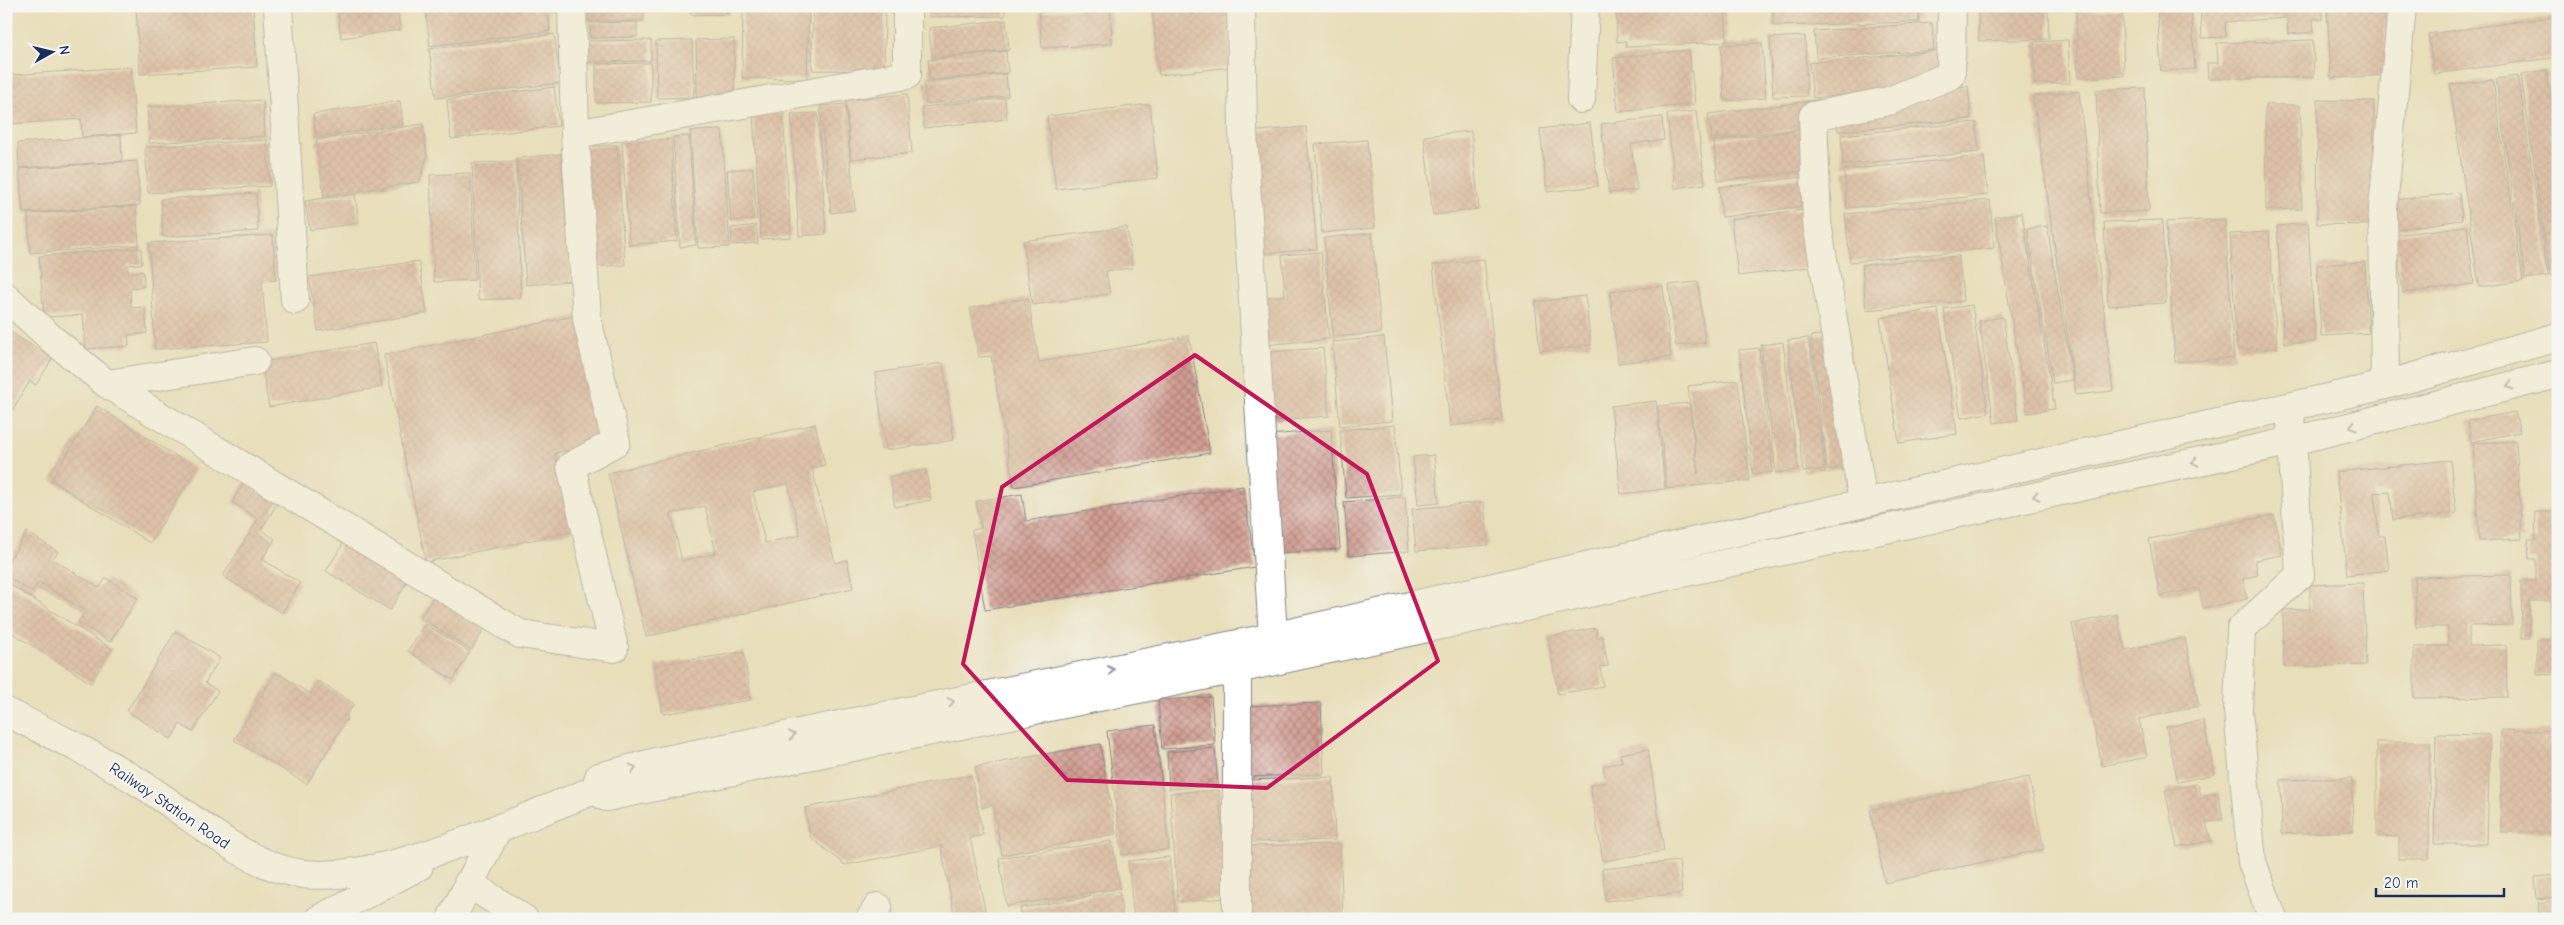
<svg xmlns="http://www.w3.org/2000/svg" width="2564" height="925" font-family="'Comic Neue',sans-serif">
<defs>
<pattern id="building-cross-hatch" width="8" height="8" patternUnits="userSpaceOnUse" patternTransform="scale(1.25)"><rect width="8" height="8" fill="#d29e91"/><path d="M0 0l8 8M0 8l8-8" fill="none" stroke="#aa817a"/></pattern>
</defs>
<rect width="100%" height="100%" fill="#f6f6f2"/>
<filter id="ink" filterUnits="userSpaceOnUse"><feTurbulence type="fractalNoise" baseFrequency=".02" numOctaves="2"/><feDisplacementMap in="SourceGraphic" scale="10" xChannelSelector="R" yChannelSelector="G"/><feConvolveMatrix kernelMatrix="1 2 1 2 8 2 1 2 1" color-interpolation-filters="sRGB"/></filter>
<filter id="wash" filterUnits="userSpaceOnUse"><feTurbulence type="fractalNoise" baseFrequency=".0096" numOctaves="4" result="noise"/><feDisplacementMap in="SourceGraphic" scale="20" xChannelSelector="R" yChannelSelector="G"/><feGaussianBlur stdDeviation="1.12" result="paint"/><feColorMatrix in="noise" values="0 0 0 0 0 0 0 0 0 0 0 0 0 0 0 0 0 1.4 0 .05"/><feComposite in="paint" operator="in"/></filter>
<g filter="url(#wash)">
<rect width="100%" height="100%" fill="#e8deb9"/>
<g id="blocks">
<!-- building -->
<path fill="url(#building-cross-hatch)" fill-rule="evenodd" d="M136 6H253L257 67 140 74Z
M337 6H397L400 30 341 38Z
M425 6H551L552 11H548L550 31 430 46Z
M588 6H644V21H588Z
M691 6H728L729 14 691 15Z
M821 6H863V9L821 8Z
M929 6H1005V16L929 17Z
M1110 6 1112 44 1042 48 1039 12Z
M1152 6H1226L1232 67 1159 75Z
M1616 6H1745V9L1725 10 1727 42 1626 47V41L1617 42Z
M1773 6H1919V22L1773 26Z
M1981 6H2075L2076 8 1981 11Z
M2157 6H2191L2195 69 2161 71Z
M2200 6H2322V19H2313L2314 32 2288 34 2287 18 2225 22 2226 37 2202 38Z
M2327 6H2384L2387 75 2331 78Z
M813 9 885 10 884 71 812 70Z
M2122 9 2124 76 2078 78 2076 11Z
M743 11 809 12 807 79 742 78Z
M2048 11 2049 39 1979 41 1978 13Z
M2558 16V57L2434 74 2428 34Z
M1006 20 1009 50 932 58 929 28Z
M637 22V37L590 38V23Z
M1932 23 1934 50 1816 58 1814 31Z
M554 34 561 83 436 98 429 49Z
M1805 36 1807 96 1773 97 1770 38Z
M734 39 735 99H697L696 40Z
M651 40V61L587 62V41Z
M692 40 694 97 657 98 656 41Z
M2068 40 2070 83 2035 84 2034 42Z
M2313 40 2314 77 2208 79 2207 63H2218L2217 43Z
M1762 43 1766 98 1724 101 1721 45Z
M1689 50 1695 104 1618 112 1613 58Z
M1006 51 1008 73 930 80 928 60Z
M1938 51 1940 86 1813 98 1809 63Z
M651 63V102L596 103V64Z
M131 67 136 133 82 137 81 119 13 124 9 75Z
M2546 70 2558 147V274L2550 275 2521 74Z
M1006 74 1008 96 926 104 924 82Z
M2518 76 2548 276 2525 279 2496 79Z
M2493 80 2523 281 2479 287 2450 85Z
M1968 86 1971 119 1838 131 1835 99Z
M554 87 559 126 451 139 447 100Z
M2145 88 2149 211 2100 213 2096 90Z
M2079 91 2113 391 2076 395 2033 96Z
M907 94 912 153 851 159 846 100Z
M1005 98 1007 119 924 128 922 107Z
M263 100 265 136 149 143 147 107Z
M1819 100 1822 126 1712 139 1708 114Z
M2318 100 2374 101 2373 225 2317 224Z
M400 101 403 125 316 137 313 114Z
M845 104 855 210 831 213 820 106Z
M1150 104 1158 178 1056 189 1047 116Z
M2265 105H2300L2302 209 2266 210Z
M1696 111 1705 184 1675 188 1667 114Z
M783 112 791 237 761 239 753 115Z
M818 113 826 234 799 236 791 114Z
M1662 117 1664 140 1631 144 1637 190 1609 193 1601 124Z
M1976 122 1979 152 1843 165 1841 135Z
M1590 123 1598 186 1547 192 1540 129Z
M423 124 427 157 419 182 324 196 316 140Z
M1306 127 1317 249 1259 254 1248 132Z
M1824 127 1829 168 1718 181 1714 141Z
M722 130 730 247 698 248 690 131Z
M1471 131 1479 209 1433 215 1424 136Z
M121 135 122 161 19 168 18 143Z
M689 136 696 245 680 247 673 137Z
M671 139 677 241 629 245 622 142Z
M267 140 270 186 148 193 145 147Z
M1367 140 1375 228 1322 233 1315 144Z
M617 145 625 265 589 267 581 147Z
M561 154 571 281 526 285 517 158Z
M1984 156 1988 195 1847 208 1844 170Z
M137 161 140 205 23 213 19 169Z
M516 162 521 298 478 300 472 163Z
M753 168 757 219 731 221 727 170Z
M470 173 475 280 434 282 430 175Z
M1828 174 1832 202 1722 217 1719 187Z
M256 193 258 231 163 237 161 199Z
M2459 193 2462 220 2397 229 2393 200Z
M355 194 359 223 310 230 305 201Z
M1990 200 1994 248 1850 262 1845 214Z
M136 206 139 245 30 253 28 214Z
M1826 207 1833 264 1738 276 1731 219Z
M2022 213 2055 409 2027 413 1995 217Z
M2225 219 2234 358 2175 362 2166 222Z
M2162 220 2166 303 2108 306 2104 222Z
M2308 223 2315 342 2284 343 2277 226Z
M756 225 758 243 732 245 731 228Z
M2047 226 2073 380 2053 383 2027 229Z
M2467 226 2474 284 2403 293 2395 235Z
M1127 227 1132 268 1106 271 1110 294 1032 305 1023 241Z
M2269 232 2277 348 2237 350 2230 234Z
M1372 233 1381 333 1333 337 1324 238Z
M273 235 276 280 262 281 267 342 155 349 149 243Z
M141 248 142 264 127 265 128 273 143 271 144 287 130 288 131 308 145 307 147 333 128 335 129 346 86 349 83 315 44 317 39 256Z
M1321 252 1329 339 1263 345 1259 298 1285 295 1282 255Z
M1959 256 1963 301 1866 310 1862 265Z
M1484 259 1502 420 1450 426 1433 265Z
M419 261 427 313 318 331 309 277Z
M2365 262 2369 333 2321 336 2317 265Z
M1698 282 1705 343 1676 346 1669 285Z
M1663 286 1671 357 1618 363 1610 291Z
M1585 296 1591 345 1540 351 1535 302Z
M1028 298 1039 362 1189 336 1210 453 1014 487 991 356 979 357 970 308Z
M1972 305 1988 413 1961 418 1944 309Z
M1938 309 1957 434 1899 443 1880 318Z
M580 315 606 443 555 453 571 532 426 562 384 355Z
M2003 317 2018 420 1994 423 1979 321Z
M11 332 52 359 36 385 30 381 6 420V339Z
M1848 332 1863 465 1827 470 1811 336Z
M1384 337 1392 421 1340 426 1332 342Z
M1809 338 1825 469 1803 472 1788 340Z
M1783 342 1798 470 1776 473 1761 345Z
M374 343 382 387 269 407 261 362Z
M1323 348 1329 416 1264 421 1258 353Z
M1759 348 1773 472 1753 474 1739 350Z
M943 363 954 440 886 450 875 373Z
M1738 380 1750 480 1667 489 1658 406 1689 403 1698 474 1688 386Z
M1656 401 1665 489 1621 494 1611 406Z
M97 406 196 469 150 543 51 480Z
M2515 412 2520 432 2471 442 2468 421Z
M815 424 825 465 812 468 835 563 847 560 853 588 646 637 608 473ZM788 483 800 535 765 543 753 492ZM705 506 716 553 682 561 671 514Z
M1395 425 1401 494 1346 498 1340 430Z
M1331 430 1340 549 1278 553 1269 435Z
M2516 441 2522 539 2479 541 2473 443Z
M1434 455 1439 503 1418 505 1413 457Z
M2450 460 2456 513 2393 520 2390 492 2374 493 2379 536H2385L2389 570 2347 575 2336 472Z
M926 470 931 500 895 507 890 477Z
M250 473 283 494 261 530 275 539 262 559 300 583 282 613 223 576 258 519 232 502Z
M1243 486 1255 567 985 610 972 530 981 528 976 501 1022 494 1026 521Z
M1405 497 1409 551 1349 556 1344 502Z
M1484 502 1488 545 1416 551 1412 509Z
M2535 512H2558V674L2537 675V640H2551V601H2529L2530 638H2522L2521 581H2536V559H2529L2528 540H2536Z
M2274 515 2282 555 2255 560 2258 575 2243 579 2247 599 2203 608 2199 588 2160 596 2149 539Z
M27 532 58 552 53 559 99 588 106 578 138 598 110 642 78 622 85 611 39 582 32 592 6 576V565Z
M350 533 413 572 390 610 326 571Z
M2511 575 2512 625 2469 626V646L2506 645 2507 697 2414 698V647L2448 646V627H2416L2415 577Z
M6 582 112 649 91 683 6 629Z
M2363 583 2366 665 2284 667 2283 610 2310 609V585Z
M437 591 488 623 471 650 420 618Z
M2117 614 2125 650 2185 638 2199 706 2139 719 2147 757 2102 766 2072 624Z
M425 624 470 652 453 680 408 651Z
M1596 628 1597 638 1602 636 1608 666 1600 667 1603 686 1558 694 1548 637Z
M176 631 220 658 205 683 218 691 193 732 180 724 171 739 127 711Z
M744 652 751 700 663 714 655 665Z
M276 672 310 694 318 681 354 704 346 716 348 717 307 784 234 740Z
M1211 697 1215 745 1162 749 1158 700Z
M1321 703 1324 774 1249 777 1247 706Z
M2203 720 2215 774 2178 782 2166 727Z
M1155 725 1169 849 1122 855 1107 731Z
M2501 730 2558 731V832H2501Z
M2436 734 2490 735 2487 844H2434Z
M2377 742H2430L2429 859H2399V837L2377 836Z
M1100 744 1116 834 1002 855 993 805 982 808 975 767Z
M1215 748 1218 786 1169 789 1167 752Z
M1648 749 1664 851 1603 861 1590 785 1606 782 1603 766 1622 762 1620 754Z
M971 775 983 835 970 838 987 919H955L941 846 845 865 810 837 805 808Z
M1333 777 1335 840 1249 842 1247 780Z
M2029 777 2044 849 1885 883 1870 810Z
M2352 778 2353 831 2282 834 2281 780Z
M2198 784 2201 796 2218 792 2223 819 2206 822 2211 841 2177 847 2165 790Z
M1219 790 1227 898 1178 902 1170 793Z
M1112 841 1120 888 1007 906 999 858Z
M1340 844 1343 919H1247L1245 846Z
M1169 857 1176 919H1134L1128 861Z
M1679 861 1682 893 1606 901 1602 869Z
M2558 875V897L2537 899 2535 877Z
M1119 892 1123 919H1022L1020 908Z
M2558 901V919H2539L2538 903Z"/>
</g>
</g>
<g filter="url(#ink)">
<use href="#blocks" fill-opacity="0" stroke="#82868c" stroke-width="1"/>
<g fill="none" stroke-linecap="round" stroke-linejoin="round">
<!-- minor casing -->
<g stroke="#82868c" stroke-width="30">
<path id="minor" d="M278 6 295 300
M1581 99 1585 6
M575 134 907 75V6
M6 297 53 340 107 384 520 634 614 648 571 466 616 442 587 319 575 134 572 6
M107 384 255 361
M2385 385 2383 208 2402 6
M1863 502 1817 223 1813 116 1889 101 1951 75 1952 6
M6 712C53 735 99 757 143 785 191 815 246 867 303 874 387 883 515 820 595 790L599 777 656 762 1273 637 2385 385 2558 337
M595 790 606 797 1237 669 2293 441 2558 374
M468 883 524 919
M319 919 419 866
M451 919 498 828
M870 919 878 907
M1237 919V669L1273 637 1243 132 1241 6
M2273 919 2252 862 2238 711 2241 629 2300 575 2291 423"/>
</g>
<!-- minor -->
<use href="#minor" stroke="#fff" stroke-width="28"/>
</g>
<!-- one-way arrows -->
<defs><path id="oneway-chevron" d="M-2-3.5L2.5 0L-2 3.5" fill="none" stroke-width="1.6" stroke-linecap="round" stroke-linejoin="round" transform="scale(1.25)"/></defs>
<g stroke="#8d97ae">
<use href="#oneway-chevron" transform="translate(2510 386) rotate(166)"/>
<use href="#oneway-chevron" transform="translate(2353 426) rotate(166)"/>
<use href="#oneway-chevron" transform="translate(2195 462) rotate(168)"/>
<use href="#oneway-chevron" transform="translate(2036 496) rotate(168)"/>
<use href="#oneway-chevron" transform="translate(1111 670) rotate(-11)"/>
<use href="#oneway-chevron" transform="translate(951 702) rotate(-11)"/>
<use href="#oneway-chevron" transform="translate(792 735) rotate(-11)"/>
<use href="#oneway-chevron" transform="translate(633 768) rotate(-15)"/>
</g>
</g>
<!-- marked area -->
<path d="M0 0H2564V925H0ZM1195 355 1367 474 1438 661 1267 788 1067 780 963 664 1002 487Z" fill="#e8deb9" fill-opacity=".55" fill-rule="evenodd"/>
<path fill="none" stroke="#c2185b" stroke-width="4" stroke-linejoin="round" d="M1195 355 1367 474 1438 661 1267 788 1067 780 963 664 1002 487Z"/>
<g text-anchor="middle" stroke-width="4.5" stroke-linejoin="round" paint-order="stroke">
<!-- street labels -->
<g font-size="16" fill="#1b2f5e" stroke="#f6f6f2">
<text transform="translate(170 805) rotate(34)" y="6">Railway Station Road</text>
</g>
</g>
<!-- margin -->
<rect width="2564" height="925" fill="none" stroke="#f6f6f2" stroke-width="25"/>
<!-- north arrow -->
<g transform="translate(52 52) rotate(82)" stroke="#f6f6f2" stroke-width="4" paint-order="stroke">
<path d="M0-4L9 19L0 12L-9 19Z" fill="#1b2f5e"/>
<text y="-8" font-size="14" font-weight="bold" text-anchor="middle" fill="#1b2f5e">N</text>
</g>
<!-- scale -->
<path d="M2376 888v8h128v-8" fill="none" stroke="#1b2f5e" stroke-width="2.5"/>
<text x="2384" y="888" font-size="15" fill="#1b2f5e" stroke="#f6f6f2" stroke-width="4" paint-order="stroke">20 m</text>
</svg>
